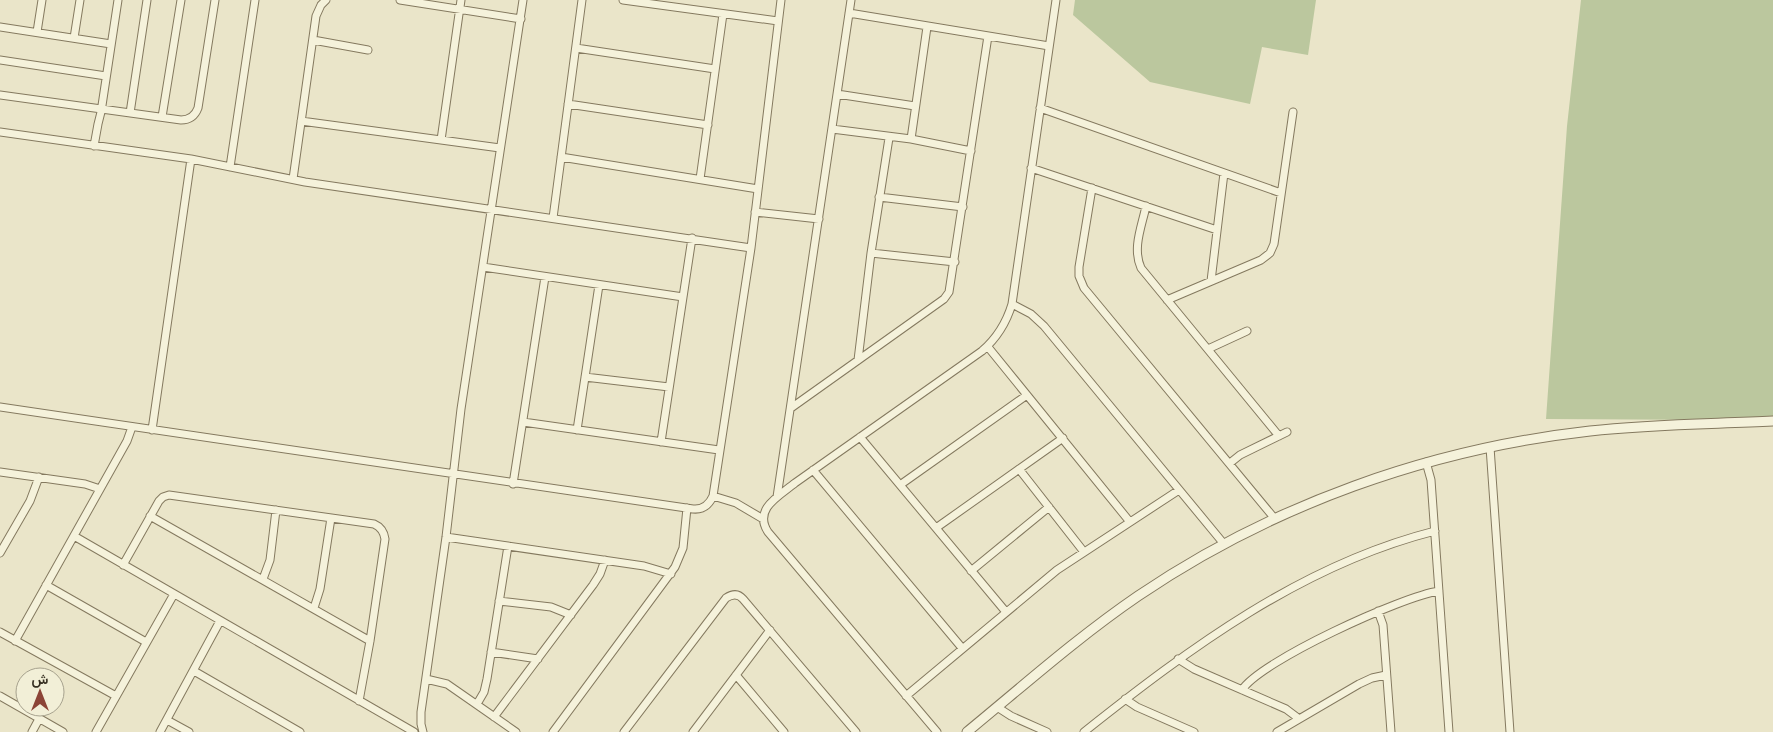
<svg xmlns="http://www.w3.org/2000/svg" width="1773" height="732" font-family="'Roboto Serif',Vazirmatn,serif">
<rect width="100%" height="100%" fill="#eae5c9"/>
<!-- green -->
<path fill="#bbc79e" d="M1075 0H1316L1308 55 1262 47 1250 104 1150 82 1073 15Z
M1581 0H1773V418L1726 420 1546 419 1567 126Z"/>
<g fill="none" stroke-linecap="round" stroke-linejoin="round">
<!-- minor casing -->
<g stroke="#84795f" stroke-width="9">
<path id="minor" d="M400 0 521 19
M623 0 778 21
M849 13 1049 46
M0 27 111 44
M37 32 42 0
M74 38 80 0
M313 40 368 50
M576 48 715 69
M0 60 106 76
M837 94 915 106
M0 95 181 120C189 120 195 116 198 108L215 0
M568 104 708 125
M1040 108 1281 193
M130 113 147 0
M162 117 181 0
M301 121 500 148
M832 129 911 139 971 151
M0 132 191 159 305 182 751 248
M911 139 927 27
M441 140 461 0
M94 146 98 124 101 112 118 0
M561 157 758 189
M230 167 255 0
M1031 168 1217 230
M293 179 316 16 321 5 326 0
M700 179 723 14
M1092 188 1079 267V276L1084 288 1275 519
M879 197 963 207
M1146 206C1142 226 1132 248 1141 268L1279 436
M755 212 819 219
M553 218 582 0
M871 253 955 262
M483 267 683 297
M1211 281 1224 173
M1167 300 1261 260 1270 253 1274 244 1293 112
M1012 304 1031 314 1044 326 1224 544
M988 347 1130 522
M1208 349 1247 331
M858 360 871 253 889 138
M585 377 669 387
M0 407 693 509C703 510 709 505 713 496L751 248 781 0
M791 408 944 299 949 292 988 36
M523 422 719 450
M152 430 191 159
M577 430 599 285
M860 437 1006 612
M661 442 692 238
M1490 447 1510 732
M1426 462 1431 480 1449 732
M1230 463 1240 455 1287 432
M1019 469 1084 552
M813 470 962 648
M0 472 85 484 100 489
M513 484 545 277
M900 485 1027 395
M713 496 736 503 763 519
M777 497 851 0
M150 516 370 641
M936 528 1063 438
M74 536 414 732
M446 537 644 566 671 574
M0 553 30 501 39 477
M123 565 159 501 163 497 169 495 374 524C381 527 384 532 385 539L370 641 359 701
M971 571 1049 507
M263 579 270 560 276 510
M46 585 146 642
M499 601 551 607 571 615
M314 608 320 589 331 518
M1378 611 1383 625 1391 732
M0 632 116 696
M15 641 127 441 132 427
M491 652 538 659
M1178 659 1194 669 1286 709 1298 718
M194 671 300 732
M736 675 784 732
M426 679 447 684 516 732
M1242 690C1260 661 1403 596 1439 591
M0 696 63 732
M906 696 1057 570 1179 490
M1125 699 1137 707 1194 732
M477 704 484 692 487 679 508 546
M997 707 1011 716 1047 732
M494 717 593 585 600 574 605 560
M167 720 189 732
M32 732 39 719
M96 732 174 594
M160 732 220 621
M423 732 421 724V712L446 537 461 409 523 0
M553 732 675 567 683 548 687 508
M624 732 726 598C732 594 738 593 743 599L856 732
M693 732 770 630
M937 732 768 532C753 509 779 496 795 483L982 351C997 338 1006 324 1012 304L1056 0
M1084 732C1190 648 1301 565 1435 531
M1277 732 1359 684 1372 678 1386 675"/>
</g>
<!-- tertiary casing -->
<g stroke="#84795f" stroke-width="11">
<path id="tertiary" d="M967 732C1023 686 1078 637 1138 596 1272 505 1429 449 1590 431 1651 424 1712 424 1773 421"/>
</g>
<!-- minor -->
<use href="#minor" stroke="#f5f2db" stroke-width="7"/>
<!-- tertiary -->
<use href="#tertiary" stroke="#f5f2db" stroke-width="9"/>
</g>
<!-- north arrow -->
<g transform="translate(40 692)"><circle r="24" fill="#f2efd7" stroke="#a7a28e"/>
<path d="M0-4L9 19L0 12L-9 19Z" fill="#8c4436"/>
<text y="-8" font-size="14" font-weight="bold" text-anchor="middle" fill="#362f21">ش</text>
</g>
</svg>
